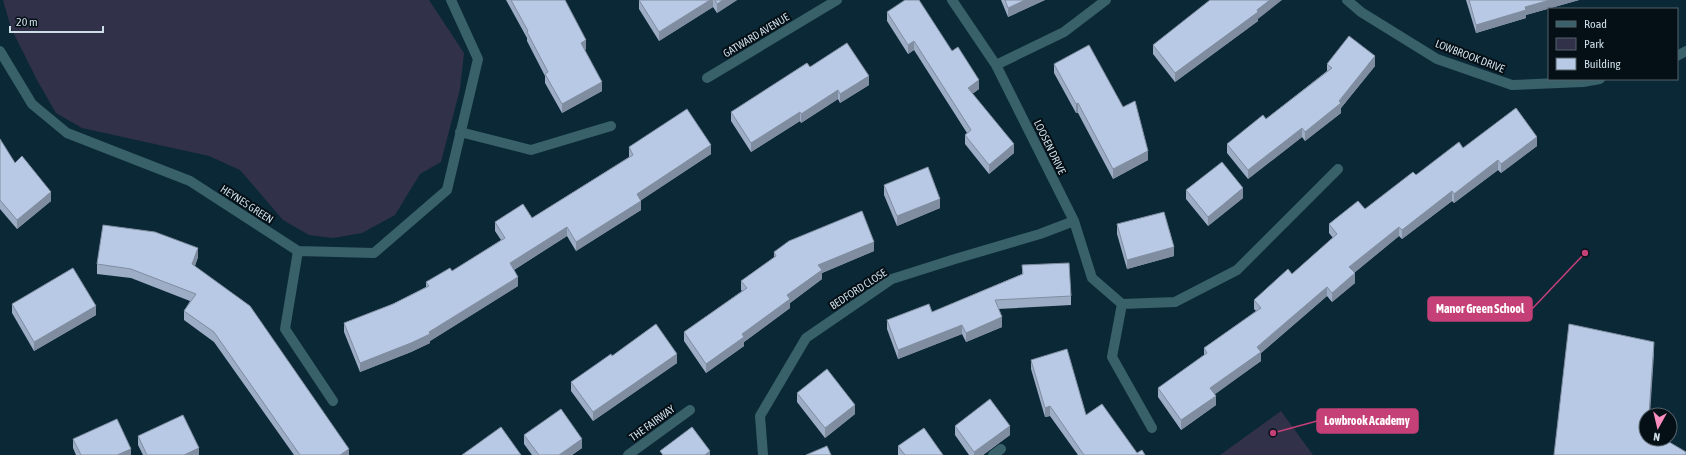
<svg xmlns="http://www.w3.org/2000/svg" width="1686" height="455" font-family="'Asap Condensed',sans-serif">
<rect width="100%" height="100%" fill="#0b2837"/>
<!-- green -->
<path fill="#31314a" d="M3 0H429L464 53 460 89 441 162 420 174 395 215 362 233 333 238 309 235 283 220 240 170 209 156 82 128 56 113 38 82 11 28Z
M1281 411 1313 455H1220Z"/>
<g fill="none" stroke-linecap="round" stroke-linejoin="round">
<!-- street -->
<path stroke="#386169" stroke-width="10" d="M952 0 996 65 1074 221 1092 278 1122 304 1175 302 1237 270 1338 169
M1347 0 1361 12 1437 59 1512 85 1583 82 1600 79
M0 51 32 104 67 133 190 181 298 251 374 253 447 190 478 59 451 0
M1677 56 1686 51
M996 65 1064 32 1106 0
M707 78 837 0
M460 132 531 150 611 126
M298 251 285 329 333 401
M1122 304 1112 357 1152 428
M628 455 690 410
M763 455 760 416 806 338 892 279 955 259 1040 234 1074 221
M993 455 1001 449"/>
</g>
<!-- wall -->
<path fill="#9dadc5" d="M506 0H565L586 49 585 50 602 91 562 113 545 83V76L527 41V38Z
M639 0H737L717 13 713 7 659 41 639 9Z
M1001 0H1045L1008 17Z
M1466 0H1579L1526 15V18L1476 33Z
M887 12 952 51 979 89 972 94 1014 153 989 174 965 144V135L967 133 914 50 908 54 887 21Z
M1258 19V21L1175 82 1153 54V45Z
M1054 64 1148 160 1113 179 1078 113H1076L1054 73Z
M1327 64 1375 66 1341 108V113L1305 141 1302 137 1248 179 1227 153V144L1266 119 1327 71Z
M810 67 869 85 840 103 838 99 801 123 800 121 751 152 731 121V112Z
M0 139 15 163 51 201 17 229 0 209Z
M1537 146 1501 173 1498 170 1454 203 1452 201 1402 239 1399 236 1354 273 1355 283 1332 302 1327 296 1261 353V361L1214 394 1216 405 1181 430 1158 397V388L1204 355V348L1256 311 1254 309V300L1292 274 1333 238 1329 233V224L1365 209 1416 175 1463 148Z
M629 147 711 154 641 200V210L576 251 567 236 514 270 518 286 430 341V343L411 352 360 372 344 332V323L393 304 426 287V282L452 271 501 240 495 231V222L532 218 629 157Z
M884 185 940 208 897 226 884 195Z
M1186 190 1243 198 1208 226 1186 199Z
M1117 224 1174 256 1127 269 1117 234Z
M874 251 822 273V279L790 303V308L744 342V346L706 373 684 341V332L742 291 741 290V281L774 258V252Z
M198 257 195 266 349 455H294L214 342 184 320V311L190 301 131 278 97 274V264Z
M1022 265 1071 296V305L998 309 1002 327 966 342 962 334 898 359 887 329V320L932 312 1022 274Z
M12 304 96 315 34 351 12 313Z
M612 356 677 363 593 421 571 391V382Z
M1031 360 1086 415 1137 453 1145 455H1078L1050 416 1045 417 1031 369Z
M797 393 855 414 825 438 797 402Z
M955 426 1010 435 983 455H969L955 435Z
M524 435 582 448 572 455H532L524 444Z
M138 436 199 455H143L138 445Z
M73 439 131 455H76L73 448Z
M898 446 943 455H898Z"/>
<!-- shaded-wall -->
<path fill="#808da0" d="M710 0H713V7L659 41V32Z
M723 0H737L717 13V4Z
M1025 0H1045L1008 17V8Z
M1270 0H1282L1258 19V21L1175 82V73Z
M1550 0H1579L1526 15V18L1476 33V25L1525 7Z
M586 40V49L581 52V43Z
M914 41V50L908 54V45Z
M1375 56V66L1341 108V113L1305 141V132L1339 101Z
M869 76V85L840 103V94Z
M979 80V89L968 97V88Z
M602 82V91L562 113V104Z
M838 90V99L801 123V114Z
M1078 103V113H1076V104Z
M800 112V121L751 152V143Z
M1302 128V137L1248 179V170Z
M1537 137V146L1501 173V164Z
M1014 144V153L989 174V165Z
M711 145V154L637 203V194Z
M1148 151V160L1113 179V169Z
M1498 160V170L1454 203V194Z
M1243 188V198L1208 226V217Z
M1452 191V201L1402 239V230Z
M51 192V201L17 229V220Z
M940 199V208L897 226V216Z
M641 201V210L576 251V242Z
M567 227V236L510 272V263Z
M1399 227V236L1349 277V267Z
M874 242V251L822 273V279L790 303V308L744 342V346L706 373V364L787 295 818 265Z
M1174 247V256L1127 269V260Z
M198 248V257L192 274V264Z
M1355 273V283L1332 302V293Z
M518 277V286L430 341V343L411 352 360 372V363L429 332Z
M1327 287V296L1261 353V361L1210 398V388Z
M96 306V315L34 351V342Z
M1002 317V327L966 342V333Z
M962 325V334L898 359V350Z
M1654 342V354L1650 415H1649Z
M677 354V363L593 421V412Z
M1216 396V405L1181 430V420Z
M855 405V414L825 438V428Z
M1050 406V416L1045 417V408Z
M1010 426V435L983 455H974V452Z
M582 439V448L572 455H559Z
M199 448V455H184Z
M131 449V455H117Z
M349 449V455H340Z
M710 451V455H705Z"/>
<!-- building -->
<path fill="#b7c9e5" stroke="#808da0" d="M511 0H565L586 40 581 43 602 82 562 104 545 74 548 72 527 32 528 31Z
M639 0H710L659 32Z
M715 0H723L717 4Z
M905 0H919L952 51 958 47 979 80 968 88 1014 144 989 165 965 135 971 130 914 41 908 45 887 12Z
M1005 0H1025L1008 8Z
M1210 0H1270L1257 10 1258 12 1175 73 1153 45Z
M1469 0H1550L1525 7 1526 10 1476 25Z
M1349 36 1375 56 1339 101 1341 103 1305 132 1302 128 1248 170 1227 144 1263 115 1266 119 1332 68 1327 64Z
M847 43 869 76 840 94 838 90 801 114 800 112 751 143 731 112 807 63 810 67Z
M1089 45 1123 107 1135 101 1148 151 1113 169 1078 103 1076 104 1054 64Z
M1516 108 1537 137 1501 164 1498 160 1454 194 1452 191 1402 230 1399 227 1349 267 1355 273 1332 293 1327 287 1257 347 1261 352 1210 388 1216 396 1181 420 1158 388 1207 353 1204 348 1261 308 1254 300 1288 269 1292 274 1337 234 1329 224 1358 201 1365 209 1413 172 1416 175 1459 142 1463 148Z
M687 109 711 145 637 194 641 201 576 242 567 227 510 263 518 277 429 332 430 334 411 343 360 363 344 323 393 304 429 286 426 282 450 268 452 271 505 238 495 222 523 204 532 218 633 155 629 147Z
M0 139 15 163 22 156 51 192 17 220 0 200Z
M1222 162 1243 188 1208 217 1186 190Z
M928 167 940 199 897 216 884 185Z
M862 211 874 242 818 265 822 270 787 295 790 299 742 334 744 337 706 364 684 332 747 288 741 281 776 256 774 252 789 241Z
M1164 212 1174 247 1127 260 1117 224Z
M103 225 155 232 198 248 192 264 250 306 349 449 340 455H300L214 332 184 311 196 294 131 269 97 264Z
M1069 263 1071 296 995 300 1002 317 966 333 962 325 898 350 887 320 929 304 932 312 1023 274 1022 265Z
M73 268 96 306 34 342 12 304Z
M656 324 677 354 593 412 571 382 611 354 612 356Z
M1569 324 1654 342 1649 415H1646V439H1664L1686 452V455H1554Z
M1067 349 1086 415 1102 404 1137 453 1142 450 1145 455H1084L1050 406 1045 408 1031 360Z
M827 369 855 405 825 428 797 393Z
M990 399 1010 426 974 452 955 426Z
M561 409 582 439 559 455H539L524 435Z
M183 415 199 448 184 455H147L138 436Z
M117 419 131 449 117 455H81L73 439Z
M501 427 521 455H462Z
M692 427 710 451 705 455H663L660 451Z
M924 428 943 455H905L898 446Z
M827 446 831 455H806Z"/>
<g text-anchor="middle" stroke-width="4" stroke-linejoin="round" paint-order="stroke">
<!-- street labels -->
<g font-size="11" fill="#cedee8" stroke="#050f16">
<text transform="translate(756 35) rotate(-31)" y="4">GATWARD AVENUE</text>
<text transform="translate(1470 56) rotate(21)" y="4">LOWBROOK DRIVE</text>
<text transform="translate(1050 147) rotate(64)" y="4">LOOSEN DRIVE</text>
<text transform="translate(247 204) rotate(33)" y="4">HEYNES GREEN</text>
<text transform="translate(858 289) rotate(-33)" y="4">BEDFORD CLOSE</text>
<text transform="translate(652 423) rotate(-36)" y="4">THE FAIRWAY</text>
</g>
</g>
<!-- callouts -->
<path fill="none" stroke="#c44077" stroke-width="1.5" d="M1585 253L1532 309M1273 433L1317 421"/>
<g fill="#c44077" stroke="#050f16" stroke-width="1.5">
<circle cx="1585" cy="253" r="4"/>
<circle cx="1273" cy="433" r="4"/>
</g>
<g fill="#c44077" stroke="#c44077" stroke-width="1.5">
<rect x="1428" y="297" width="104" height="24" rx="4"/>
<rect x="1317" y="409" width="101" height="24" rx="4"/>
</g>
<g font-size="12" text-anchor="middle" font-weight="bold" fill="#fff">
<text x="1480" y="313">Manor Green School</text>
<text x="1367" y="425">Lowbrook Academy</text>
</g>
<!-- legend -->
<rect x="1548" y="8" width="130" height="72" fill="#050f16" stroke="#55626a"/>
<rect x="1556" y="21" width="20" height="6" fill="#386169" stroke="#55626a"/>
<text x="1584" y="28" font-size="12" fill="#cedee8">Road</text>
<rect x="1556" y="38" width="20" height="12" fill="#31314a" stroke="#55626a"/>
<text x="1584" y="48" font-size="12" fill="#cedee8">Park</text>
<rect x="1556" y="58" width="20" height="12" fill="#b7c9e5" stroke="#55626a"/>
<text x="1584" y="68" font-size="12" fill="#cedee8">Building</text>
<!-- north arrow -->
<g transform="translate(1658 427) rotate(188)"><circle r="19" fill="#050f16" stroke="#55626a"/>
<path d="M0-3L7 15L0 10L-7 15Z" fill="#fd8ec0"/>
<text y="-6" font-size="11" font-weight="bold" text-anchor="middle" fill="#cedee8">N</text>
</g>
<!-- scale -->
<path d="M10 26v6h93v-6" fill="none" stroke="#cedee8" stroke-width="2"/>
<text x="16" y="26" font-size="12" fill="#cedee8" stroke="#050f16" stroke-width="3" paint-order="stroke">20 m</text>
</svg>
